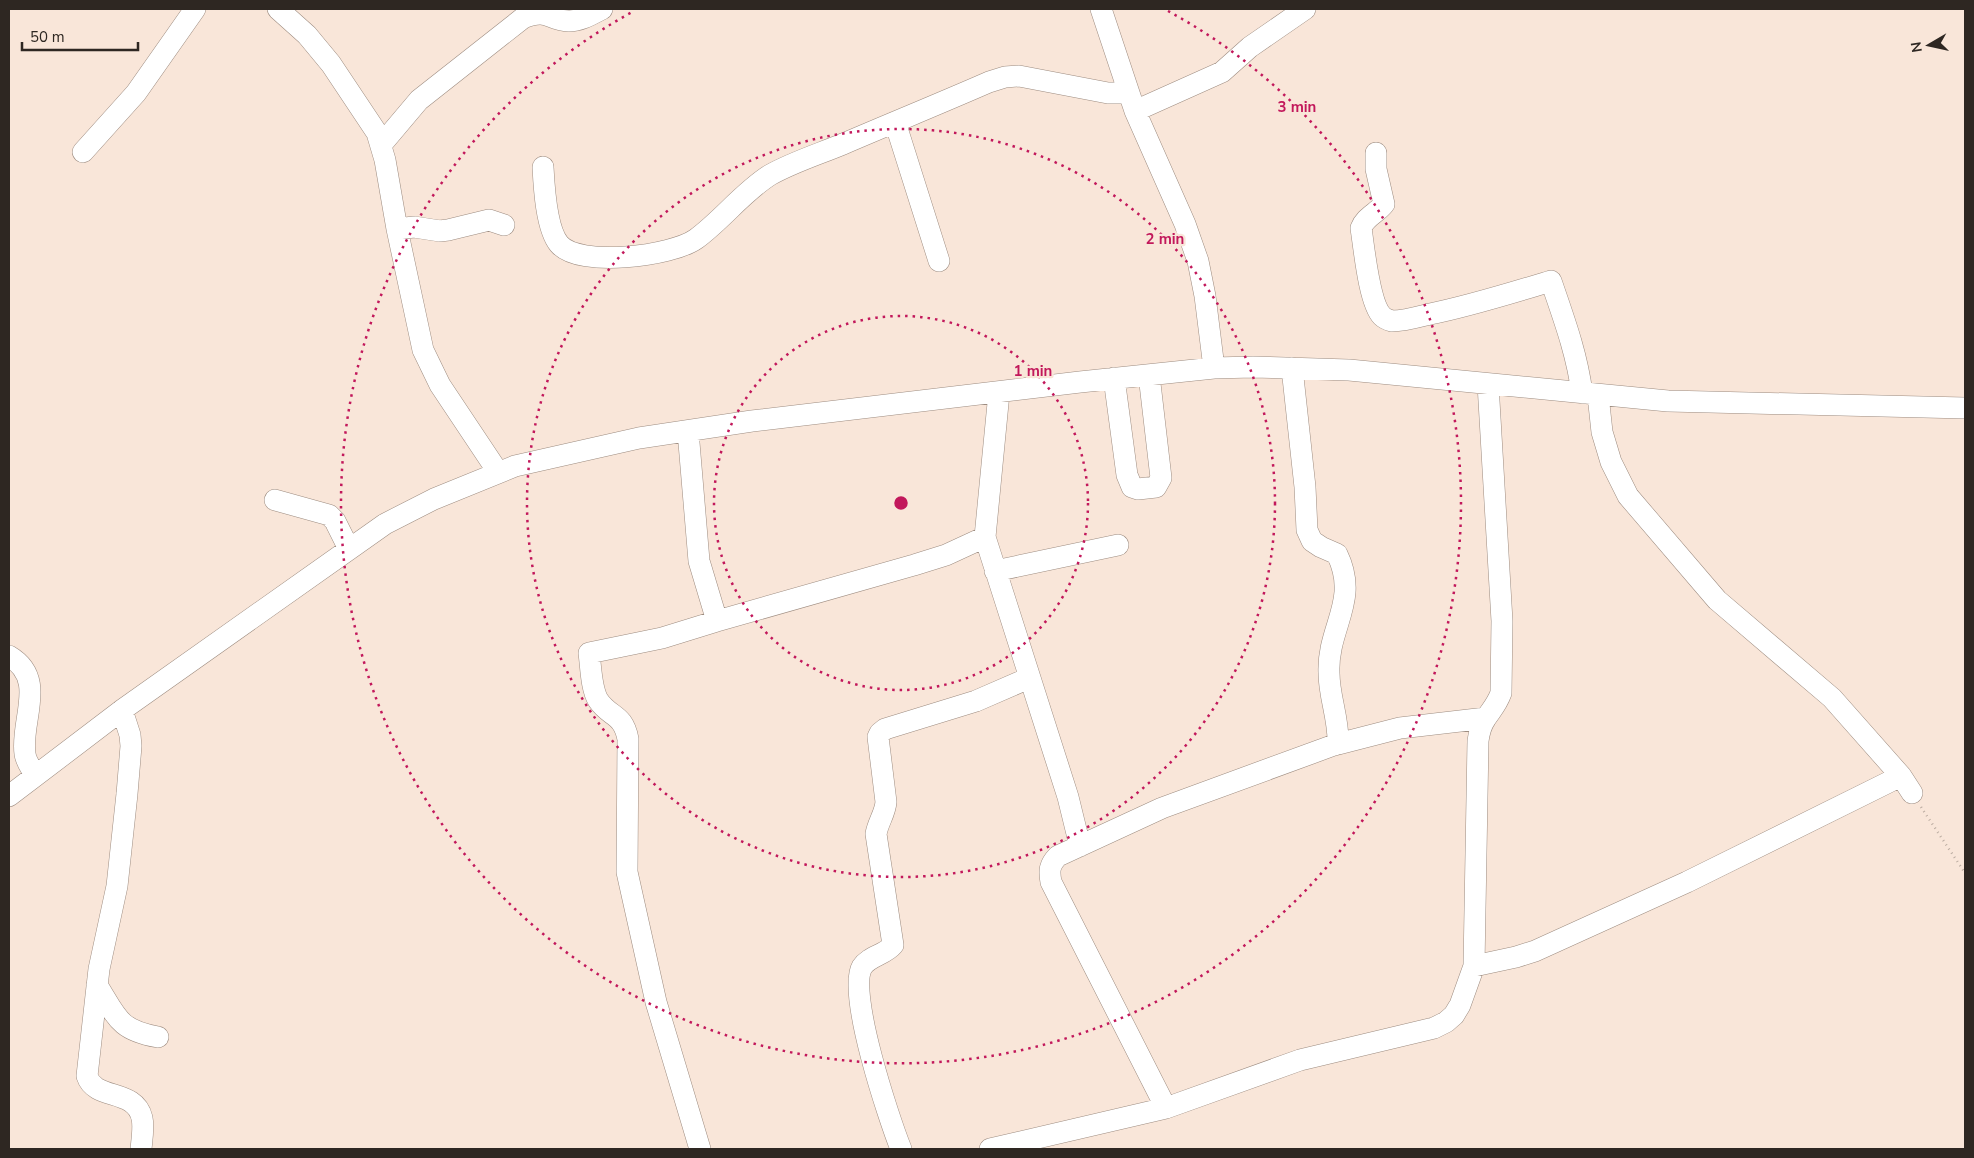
<svg xmlns="http://www.w3.org/2000/svg" width="1974" height="1158" font-family="'Nunito Sans',sans-serif">
<rect width="100%" height="100%" fill="#f9e6d9"/>
<g fill="none" stroke-linecap="round" stroke-linejoin="round">
<!-- minor casing -->
<g stroke="#9d8c80" stroke-width="22">
<path id="minor" d="M278 9 307 35 331 64 377 133 385 160 397 229 423 350 440 385 498 472
M1101 9 1135 111 1185 224 1198 261 1205 296 1214 368
M1135 111 1222 72 1250 47 1305 9
M895 122 939 261
M381 145 419 100 523 18C549 8 547 20 569 21 581 21 592 14 602 9
M83 152 136 93 195 9
M1376 153V169L1384 204C1377 213 1365 217 1361 228 1364 247 1369 303 1382 316 1385 319 1388 320 1392 321 1404 321 1418 317 1430 314 1470 306 1511 293 1551 281 1564 319 1577 354 1582 393
M543 167C544 186 546 228 559 244 579 268 672 256 696 239 722 220 743 192 770 175 793 162 819 154 843 144 892 123 941 103 989 82L1005 77 1019 76 1108 93H1129
M397 229 414 227 440 231 448 230 489 220 504 225
M1292 368 1305 487 1307 530 1312 541 1321 547 1337 554C1360 601 1327 627 1329 673 1329 697 1339 719 1338 744
M1114 378 1127 475 1132 487 1138 489 1156 487 1161 478 1149 375
M999 393 985 537 1068 797 1080 846
M1598 395 1602 432 1611 462 1628 496 1717 600 1832 698 1901 776 1912 793
M688 431 699 561 717 621
M275 500 329 515 335 521 349 549
M995 571 1118 545
M9 656C48 679 20 720 25 754 26 762 32 769 35 775
M122 710 130 735 131 746 127 794 117 886 99 969 87 1076C95 1101 135 1088 142 1118 144 1127 142 1139 141 1149
M9 796 122 710 385 524 434 499 515 466 639 438 752 421 1080 382 1214 368 1253 367 1349 370 1668 401 1965 408
M1474 966 1516 957 1535 951 1687 882 1901 776
M97 985C117 1017 118 1030 158 1037
M1166 1108 1051 882C1049 871 1049 865 1058 856L1162 808 1334 745 1400 728 1486 718
M700 1149 656 1002 627 872 628 739C623 713 610 718 598 700 591 688 591 667 589 653L662 638 717 621 914 565 946 555 985 537
M901 1149C889 1119 847 993 862 967 869 956 885 955 893 945L876 834C878 822 885 814 886 802L878 737 880 733 885 729 976 701 1029 678
M990 1149 1166 1108 1300 1060 1434 1028 1446 1022 1454 1015 1460 1005 1474 966 1478 741C1479 733 1481 725 1486 718 1492 709 1497 704 1501 693L1502 621 1488 384"/>
</g>
<!-- path -->
<path stroke="#bbaca1" stroke-width="2.5" stroke-dasharray="1 4" stroke-linecap="butt" d="M1921 807 1965 873"/>
<!-- minor -->
<use href="#minor" stroke="#fff" stroke-width="21"/>
</g>
<!-- distance rings -->
<g fill="none" stroke="#c2185b" stroke-width="2.5" stroke-dasharray="2.5 5">
<circle cx="901" cy="503" r="187"/>
<circle cx="901" cy="503" r="374"/>
<path d="M1168 11A560 560 0 1 1 634 11"/>
</g>
<circle cx="901" cy="503" r="8" fill="#c2185b" stroke="#f9e6d9" stroke-width="2.5"/>
<g font-size="15" text-anchor="middle" font-weight="bold" fill="#c2185b" stroke="#f9e6d9" stroke-width="4.5" stroke-linejoin="round" paint-order="stroke">
<text x="1297" y="112">3 min</text>
<text x="1165" y="244">2 min</text>
<text x="1033" y="376">1 min</text>
</g>
<!-- border -->
<rect width="1974" height="1158" fill="none" stroke="#2e2722" stroke-width="20"/>
<!-- north arrow -->
<g transform="translate(1929 45) rotate(261)" stroke="#f9e6d9" stroke-width="4" paint-order="stroke">
<path d="M0-4L9 19L0 12L-9 19Z" fill="#2e2722"/>
<text y="-8" font-size="14" font-weight="bold" text-anchor="middle" fill="#2e2722">N</text>
</g>
<!-- scale -->
<path d="M22 42v8h116v-8" fill="none" stroke="#2e2722" stroke-width="2.5"/>
<text x="30" y="42" font-size="15" fill="#2e2722" stroke="#f9e6d9" stroke-width="4" paint-order="stroke">50 m</text>
</svg>
